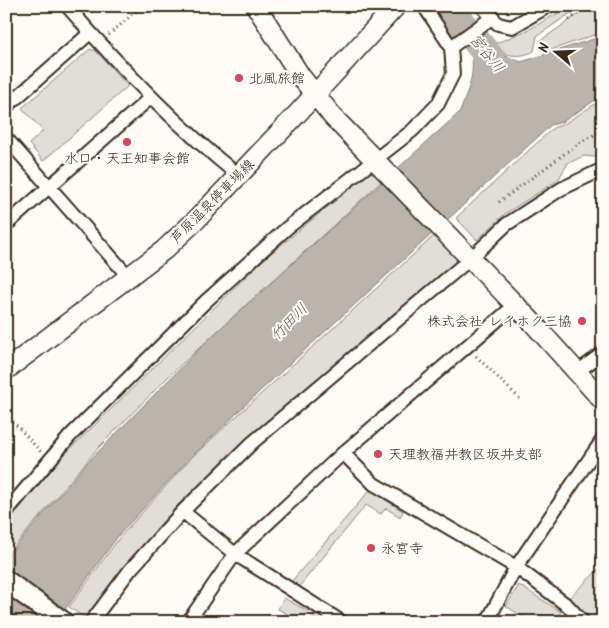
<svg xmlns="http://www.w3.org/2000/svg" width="609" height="628" font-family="Kalam,'Klee One',sans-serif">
<rect width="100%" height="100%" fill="#fdfcf7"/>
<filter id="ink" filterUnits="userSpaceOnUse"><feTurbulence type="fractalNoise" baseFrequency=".02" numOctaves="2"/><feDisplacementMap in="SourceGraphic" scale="10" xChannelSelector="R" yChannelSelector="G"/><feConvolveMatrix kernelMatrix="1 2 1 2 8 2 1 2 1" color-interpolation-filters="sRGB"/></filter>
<g filter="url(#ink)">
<!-- green -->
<path fill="#e1ded7" stroke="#8e847a" d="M570 6H581L537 36 534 51C519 59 505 56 492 45L530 29Z
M590 6H603V32L545 52 540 41Z
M90 49 96 51 128 86 43 161 29 144 43 131 22 108Z
M603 99V158L584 156 568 163 558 180 506 213 477 240 456 218 553 128 564 124Z
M374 169 384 179 172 373 99 447 6 556V525L59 460 264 259Z
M436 234 461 258 304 390 178 505 158 527 86 619 69 607 120 537 192 457Z
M370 490 403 511 400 517 386 508 381 514 366 505 298 588 290 583Z
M603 565V610L590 622 568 599Z
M519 585 561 612 554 622H531L506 606Z
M284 598 308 611 302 622 278 609Z"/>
<!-- water -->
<path fill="#bbb4ad" stroke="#887d74" d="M479 36 491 50 521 62 603 36V95L562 122 551 125 260 391 186 462 118 536 56 622H6V558L87 463 211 337 460 112C470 85 477 71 469 42Z"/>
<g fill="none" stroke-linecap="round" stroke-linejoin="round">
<!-- river -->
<path stroke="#bbb4ad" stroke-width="29" d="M448 6 491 59"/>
<!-- street-tunnel -->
<path stroke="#d6d2cc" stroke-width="12" stroke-dasharray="12 6" stroke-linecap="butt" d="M316 622 320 613"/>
<!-- street casing -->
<g stroke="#3b2a1e" stroke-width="16">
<path id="street" d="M67 6C120 67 175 125 238 175
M482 6 498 24 512 27 548 6
M451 47 493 17
M6 107 90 33
M6 138 128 276
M6 225 150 98
M577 372 603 353
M343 453 374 484 516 567 568 606 583 622
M6 512 70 436 205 302 287 228 412 131 438 104 453 74 451 47 424 6
M187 515 235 554 342 622
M91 622 130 570 183 511 252 443 470 259 507 224 561 189 603 169
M188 622 235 554 343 453 515 305
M487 622 516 567 603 439"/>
</g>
<!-- secondary casing -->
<g stroke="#3b2a1e" stroke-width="22">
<path id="secondary" d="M256 6 301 77 334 118 532 322 603 401
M6 370 164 250 197 219 297 114 396 6"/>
</g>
<!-- primary casing -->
<g stroke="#3b2a1e" stroke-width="24">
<path id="primary" d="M6 581 63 622"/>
</g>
<!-- path -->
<path stroke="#3b2a1e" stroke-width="3" stroke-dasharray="1 4" stroke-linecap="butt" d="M569 20 589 6
M109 35 142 6
M499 202 579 143 603 130
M476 356 520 399
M6 414 41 452"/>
<!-- street -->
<use href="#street" stroke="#fdfcf7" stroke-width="12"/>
<!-- secondary -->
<use href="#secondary" stroke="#fdfcf7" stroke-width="19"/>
<!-- primary -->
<use href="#primary" stroke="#fdfcf7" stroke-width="20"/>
</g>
</g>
<!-- markers -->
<g fill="#d1495b" stroke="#fdfcf7" stroke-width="2">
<circle cx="239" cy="78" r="5"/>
<circle cx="127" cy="142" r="5"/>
<circle cx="582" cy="321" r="5"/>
<circle cx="378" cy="454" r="5"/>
<circle cx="371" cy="548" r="5"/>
</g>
<g text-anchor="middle" stroke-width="4" stroke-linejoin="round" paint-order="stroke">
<!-- poi labels -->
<g font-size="14" fill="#3b2a1e" stroke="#fdfcf7" text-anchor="start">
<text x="249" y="83">北風旅館</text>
<text x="127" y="163" text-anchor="middle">水口・天王知事会館</text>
<text x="572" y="326" text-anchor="end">株式会社 レイホク三協</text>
<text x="388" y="459">天理教福井教区坂井支部</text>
<text x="381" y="553">永宮寺</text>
</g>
<!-- street labels -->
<g font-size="14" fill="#3b2a1e" stroke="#fdfcf7">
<text transform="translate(212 201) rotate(-45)" y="5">芦原温泉停車場線</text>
</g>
<!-- water labels -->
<g font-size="15" font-style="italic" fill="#615349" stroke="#fdfcf7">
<text transform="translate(487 53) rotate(50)" y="5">宮谷川</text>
<text transform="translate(289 322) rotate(-45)" y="5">竹田川</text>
</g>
</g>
<!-- margin -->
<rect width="609" height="628" fill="none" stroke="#fdfcf7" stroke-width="25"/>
<rect x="12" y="12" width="584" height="603" fill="none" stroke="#3b2a1e" stroke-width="2" filter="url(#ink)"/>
<!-- north arrow -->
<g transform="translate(556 52) rotate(289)" stroke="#fdfcf7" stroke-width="4" paint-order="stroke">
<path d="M0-4L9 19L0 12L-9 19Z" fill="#3b2a1e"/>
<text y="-8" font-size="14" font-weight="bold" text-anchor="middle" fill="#3b2a1e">N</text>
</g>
</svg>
